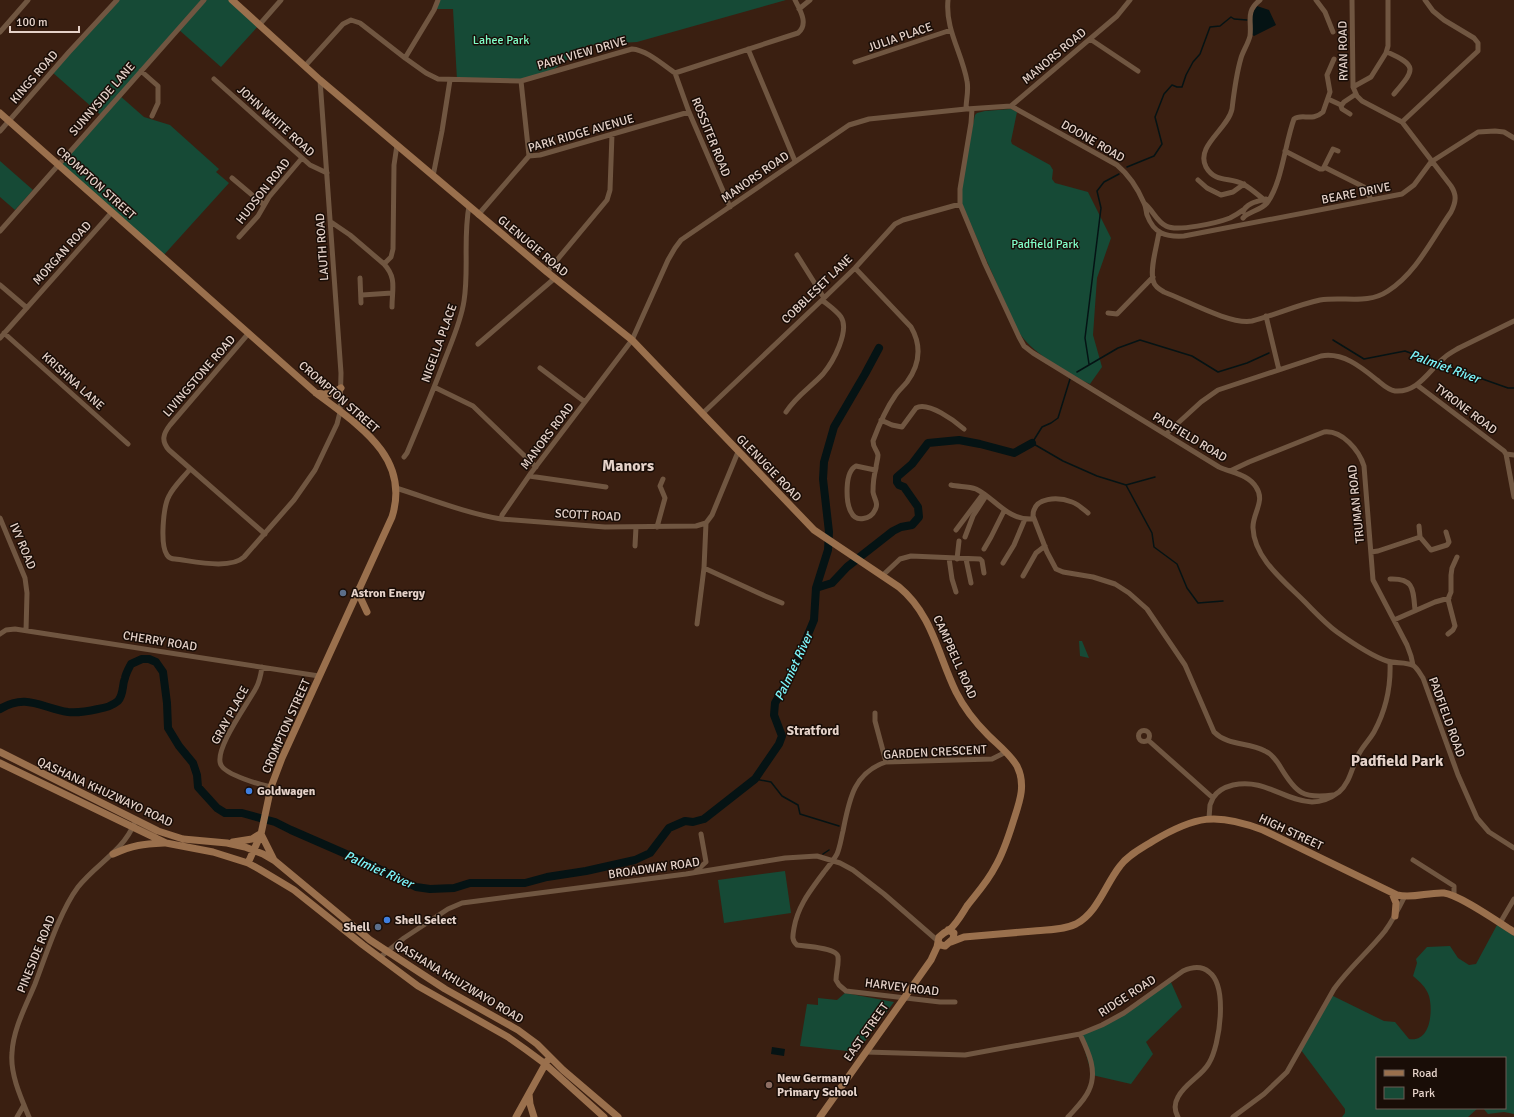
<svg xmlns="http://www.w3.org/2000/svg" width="1514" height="1117" font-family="Signika,sans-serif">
<rect width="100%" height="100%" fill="#3a1f11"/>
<!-- green -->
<path fill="#164a36" d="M117 0H233L260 24 221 67 178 29 119 95 144 117 170 125 219 169 216 172 229 183 162 257 58 165 102 116 52 72Z
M437 0H786L637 42 588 45 550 72 521 81 457 80 453 9H434Z
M1011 109 1017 112 1011 141 1012 144 1050 165 1053 170 1052 179 1055 183 1088 192 1111 238 1097 278 1093 335 1102 367 1090 384 1083 381C1060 367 1033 354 1017 330L961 202 960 188 975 115 977 113 985 111Z
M0 161 33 190 15 210 0 197Z
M1079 641H1082L1089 658 1080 656Z
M785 871 791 913 724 923 718 880Z
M1497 925 1514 936V1114L1504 1112 1488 1114 1483 1108H1505V1058H1377V1108H1478L1468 1117H1342L1345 1113V1109L1301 1050 1331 995 1384 1021 1395 1022 1409 1039C1431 1043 1433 1010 1429 996 1426 987 1420 982 1413 976L1417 963 1416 959 1427 947 1450 946 1458 958 1469 965 1476 964Z
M1170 980 1182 1007 1146 1042 1153 1054 1131 1084 1092 1075 1080 1034 1103 1025Z
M845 993 894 1002 857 1052 800 1046 807 1004 818 1005V998L837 1000Z"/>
<!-- water -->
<path fill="#051314" d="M1257 6 1269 10 1276 25 1254 36 1251 34C1252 24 1250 14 1257 6Z
M772 1047 785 1049 784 1056 771 1054Z"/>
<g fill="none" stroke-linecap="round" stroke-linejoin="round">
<!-- stream -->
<path stroke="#051314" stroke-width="1.5" d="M1127 167 1154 156 1162 144 1155 117 1164 94 1172 85 1177 87H1182L1186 75 1193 62 1200 54 1210 27 1220 26 1231 17 1234 19 1247 20
M1333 340 1364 359 1405 351 1437 363
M1089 364 1085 338 1101 208 1097 191 1104 182 1119 174
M1440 364 1508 388H1514
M1077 372 1118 348 1140 340 1192 356 1218 372 1247 363 1269 353
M1070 379 1058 418 1051 423 1042 427 1032 443 1063 461 1097 476 1126 485 1152 533 1154 547 1177 564 1187 588 1198 603 1223 601
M1126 485 1155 477
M755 779 771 782 782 796 798 805 800 814 839 826
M823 854 829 850"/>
<!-- river -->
<path stroke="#051314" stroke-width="8" d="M816 588 828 550 829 532 823 479 824 462 834 427 865 374 879 348
M0 709C26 693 42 708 68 712 77 713 89 711 98 709 105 708 112 706 118 701 124 694 122 685 125 678 126 673 129 668 131 664L142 659H149L156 662 163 672 167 703 168 728 179 746 193 763 197 775 198 787 217 808 225 813H242L275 822 291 830 369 864 416 887 430 889 454 888 470 883H525L547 877 586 871 635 860 650 853 669 828 685 821 693 822 704 819 755 779 779 744 782 736 774 715 775 703 792 673 814 620 816 588 832 583 847 567 893 531 901 527 912 525 919 517 918 507 904 487 899 485 897 482V477L912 464 928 443 959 440 980 444 1014 453 1032 443"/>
<!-- street -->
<path stroke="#705641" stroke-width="5" d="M948 0C945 29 962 53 967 81 969 90 966 100 966 109
M1260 0C1245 12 1252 20 1250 36 1248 44 1243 51 1241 58 1236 75 1234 92 1232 109 1228 129 1195 146 1206 167 1215 183 1230 177 1243 184 1252 189 1259 196 1267 202
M1316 0 1325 12 1333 32
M799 9 810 0
M260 24 281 0
M0 32 28 0
M1090 39 1138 71
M748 49 795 161
M1387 52C1419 66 1414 70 1394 94
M405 58 434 10 438 0
M855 62 951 30
M305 66 343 24 351 20 360 23 405 58 426 73 438 79 521 81 632 49C647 50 663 65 675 73L798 33C809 24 800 10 795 0
M141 71 158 86V103L152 116
M675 73 689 112 730 207
M214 79 310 165 327 173
M521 81 529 156
M1353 87 1371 77 1386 53 1388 46V0
M1328 99 1341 105
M1011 106 1117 165C1129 175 1138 189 1144 203 1146 207 1146 211 1147 215 1154 234 1166 237 1184 236L1402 194 1414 185 1431 162 1478 132 1495 131 1504 132 1514 138
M972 109 971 123 960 189V204L985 264 1019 337 1024 346 1033 353 1219 467C1232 473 1248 474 1256 487 1266 501 1252 514 1253 528 1254 558 1284 581 1304 601 1315 612 1325 623 1337 632 1351 642 1371 656 1387 661 1396 664 1406 661 1414 666 1418 669 1420 674 1423 678L1458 775 1477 818 1489 832 1514 848
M1350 114 1342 109 1341 106 1344 102 1356 94
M1402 122 1478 51V43L1474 38 1444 20 1433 11 1425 0
M0 131 69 52 117 0
M1285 151 1320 169H1323L1333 149 1338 151
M1324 167 1366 188 1371 200
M433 176 442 131 450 80
M232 178 264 205
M1198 180 1207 188 1221 195 1233 192 1244 184
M1144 203C1153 210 1156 221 1166 226 1177 232 1217 223 1230 218 1234 216 1239 213 1243 210
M1243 212C1246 203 1258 201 1266 199
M478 215 529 156 540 155 689 112
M1243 218C1249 211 1260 211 1267 203 1282 183 1285 143 1294 119 1302 113 1312 122 1323 112L1330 92 1327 75 1334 59
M331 222 350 235 384 264 391 257 393 249 394 165 397 145
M0 231 204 0
M1159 232C1157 246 1150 267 1153 280 1154 286 1159 289 1164 292 1186 300 1230 325 1252 321 1275 315 1297 305 1320 300 1344 296 1367 305 1388 291 1417 272 1432 239 1451 212 1456 202 1457 195 1451 186L1402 122 1362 101 1357 96 1353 87 1352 0
M239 237 258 216 269 197 302 158
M797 255 824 298
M384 264C397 278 392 289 392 307
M855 268 911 327C922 346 920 364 907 382 903 387 898 391 895 396 885 410 879 425 873 441 873 448 877 450 878 455 878 459 876 464 876 468 874 475 873 484 873 492 874 499 879 503 875 510 871 519 856 523 851 512 846 503 844 472 856 466L875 470
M547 272 607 200 610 190 612 134
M360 278 361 303
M0 285 27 308
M362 295 392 293
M1108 313 1117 314 1153 277
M1266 316 1279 370
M4 333 128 444
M248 334 170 425C163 434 161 441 169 450L265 534
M0 338 112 212
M478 344 555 278
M540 368 585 402
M1417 385 1504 451 1506 454 1514 497
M434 387 473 406 536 467
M786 412C796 396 811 387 823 374 833 362 850 331 841 317 836 310 828 305 822 300
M702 414 822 300 855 268 895 224 903 220 960 204
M881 420 892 425 902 427 916 408C928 401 955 421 964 429
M1166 434 1201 402 1218 390 1321 356C1343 352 1361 367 1377 380 1382 384 1388 390 1395 391 1418 393 1429 370 1444 358 1448 354 1454 351 1459 348 1477 339 1496 330 1514 321
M1506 454 1514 455
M404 457 407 453C420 422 433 391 445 359 452 341 461 321 464 301 469 270 463 238 469 206
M190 469C183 478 174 486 169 496 163 507 160 545 167 555 169 558 171 559 175 559 193 561 230 570 244 557L294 500 315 470 337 424 340 412 341 373 320 80
M1230 471 1249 462 1324 432C1342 430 1359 450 1364 466L1373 580 1407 645 1411 656 1413 665
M529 476 606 487
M951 485C959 487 968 486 976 489 995 498 1007 521 1034 519
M396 488C431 499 465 513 501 519L605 527 696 526 706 523 712 515 738 452
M1088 513C1083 509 1078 504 1072 502 1059 497 1033 496 1033 516L1047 552 1056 569 1063 572 1093 577 1115 584 1129 593 1147 609 1185 665 1214 732C1228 746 1248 742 1265 751 1272 754 1277 761 1281 768 1296 793 1303 799 1333 795
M0 518 25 578 27 593 26 631
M501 519 502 515 531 473 632 340 668 260 675 248 681 240 849 125 869 119 966 109 1011 106 1117 16 1130 0
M1419 526 1420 537 1431 550 1447 545 1449 542 1446 532
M657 527 665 498 660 486 663 479
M956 530 983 494
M965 537 973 516 986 496
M635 546 636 527
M984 549 991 537 1004 511
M1371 552 1378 551 1420 537
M949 558 952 579 956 592
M957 559 959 541
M966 559 971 583
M1003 563 1014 545 1025 519
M704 568 765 596 782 603
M882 576 900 559 911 556 980 559 982 561 984 573
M1023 576 1036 553 1045 546
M1390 579C1414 578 1413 589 1415 610
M1394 620 1435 602 1449 598
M697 624 704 568 706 523
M0 634 6 630 15 629 319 676
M1448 634 1453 630 1455 626 1448 599 1451 592V575L1452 568 1457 557
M262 667C261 674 260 681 256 688 249 702 213 750 221 765 226 775 261 785 271 787
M875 713V721L886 762
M1138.5 736a5.5 5.5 0 1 1 11 0a5.5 5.5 0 1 1-11 0Z
M1148 740 1213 798 1210 805 1209 818
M1213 798C1217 791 1225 787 1233 785 1265 778 1284 801 1312 802 1322 802 1331 798 1339 792 1351 782 1352 764 1360 752 1364 745 1370 739 1374 732 1386 710 1391 687 1390 662
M1413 860 1454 886V895
M695 872 706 862 701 834
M1500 923 1514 899
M379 958 404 938 448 909 462 903 686 874 785 858 817 856 840 863 853 870 884 894 938 941
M955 1002H940L846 991 839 985 836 980C836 972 839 965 838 957 838 948 805 946 797 945 791 940 793 935 794 928 798 905 811 890 824 872 828 867 833 861 837 854 840 847 841 839 843 831 849 801 853 773 886 762L992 759 1006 752
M866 1052 965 1055 1080 1034 1102 1025 1124 1013 1183 971C1192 967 1201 965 1209 972 1228 986 1220 1045 1209 1063 1202 1076 1185 1083 1178 1097 1174 1104 1174 1110 1178 1117
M17 1117 24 1105
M29 1117C21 1098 10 1074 12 1053 13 1029 26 1006 35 984 46 955 60 911 78 887 96 864 123 851 134 824
M1068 1117C1075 1109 1085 1100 1089 1090 1098 1071 1088 1051 1080 1034
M1233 1117 1264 1094 1287 1072 1334 989C1349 968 1369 951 1385 931 1393 920 1399 908 1405 896"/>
<!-- secondary -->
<path stroke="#9a704d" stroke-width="7" d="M232 0 320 80 547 272 632 340 814 530 899 587C932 614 938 655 956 692 964 708 975 722 988 735 998 745 1010 754 1017 766 1026 784 1020 801 1014 819 1009 835 1004 852 995 867 988 881 977 893 967 906 962 914 956 925 949 930 945 932 942 934 939 937L937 947 931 960 820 1117
M0 113 316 393C358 425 411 457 392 517L282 758 271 787 261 834 248 863
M316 393C326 394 333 395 341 388
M359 589 361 599 367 612
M0 752 158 831 183 839 227 843 245 847 263 854 275 861 370 940 445 989 518 1030 537 1044 563 1070 618 1117
M0 763 166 843 213 852 248 863 259 869 294 890 363 945 418 986 508 1037 525 1049 544 1063 604 1117
M261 834 274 860
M233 842 252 839 260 834
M113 854C133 845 143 844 164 843
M1392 893 1396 903 1395 916
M951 942 964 937C987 935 1011 933 1034 931 1047 930 1063 930 1076 924 1098 912 1105 885 1120 866 1128 855 1142 848 1153 841 1195 816 1216 812 1263 830L1397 895C1413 899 1428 892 1444 893 1460 895 1498 922 1514 932
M939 943 941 945 945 946 953 939 954 933 948 930
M529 1094 530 1104 534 1117
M516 1117 547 1061"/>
</g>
<!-- markers -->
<g fill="#5c6f8a" stroke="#190d07" stroke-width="1.5">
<circle cx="343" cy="593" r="4"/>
<circle cx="378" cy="927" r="4"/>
</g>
<g fill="#3f7fe0" stroke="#190d07" stroke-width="1.5">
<circle cx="249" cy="791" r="4"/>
<circle cx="387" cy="920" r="4"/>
</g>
<circle fill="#8d6e63" stroke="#190d07" stroke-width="1.5" cx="769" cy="1085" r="4"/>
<g text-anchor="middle" stroke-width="3" stroke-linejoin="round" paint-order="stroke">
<!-- street labels -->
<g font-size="12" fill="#e5d2c9" stroke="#190d07">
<text transform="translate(900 37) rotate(-19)" y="4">JULIA PLACE</text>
<text transform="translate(1343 51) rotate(-91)" y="4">RYAN ROAD</text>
<text transform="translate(582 53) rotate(-16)" y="4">PARK VIEW DRIVE</text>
<text transform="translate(1054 56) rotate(-40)" y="4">MANORS ROAD</text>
<text transform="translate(34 77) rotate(-49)" y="4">KINGS ROAD</text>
<text transform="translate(102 99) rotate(-49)" y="4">SUNNYSIDE LANE</text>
<text transform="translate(276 121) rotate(42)" y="4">JOHN WHITE ROAD</text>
<text transform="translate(581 133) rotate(-16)" y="4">PARK RIDGE AVENUE</text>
<text transform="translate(711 137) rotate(68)" y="4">ROSSITER ROAD</text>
<text transform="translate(1093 141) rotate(30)" y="4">DOONE ROAD</text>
<text transform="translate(755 177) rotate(-35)" y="4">MANORS ROAD</text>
<text transform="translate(96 183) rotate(42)" y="4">CROMPTON STREET</text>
<text transform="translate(263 191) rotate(-52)" y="4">HUDSON ROAD</text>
<text transform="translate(1356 193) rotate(-11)" y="4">BEARE DRIVE</text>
<text transform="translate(533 246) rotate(40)" y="4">GLENUGIE ROAD</text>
<text transform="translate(322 247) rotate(-94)" y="4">LAUTH ROAD</text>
<text transform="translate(62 253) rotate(-48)" y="4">MORGAN ROAD</text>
<text transform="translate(817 289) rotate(-44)" y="4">COBBLESET LANE</text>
<text transform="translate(439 343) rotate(-70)" y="4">NIGELLA PLACE</text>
<text transform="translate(199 376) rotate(-49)" y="4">LIVINGSTONE ROAD</text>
<text transform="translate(73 381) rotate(42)" y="4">KRISHNA LANE</text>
<text transform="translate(339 397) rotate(41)" y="4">CROMPTON STREET</text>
<text transform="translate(1466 409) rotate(37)" y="4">TYRONE ROAD</text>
<text transform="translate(547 436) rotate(-53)" y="4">MANORS ROAD</text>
<text transform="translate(1190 437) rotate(31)" y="4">PADFIELD ROAD</text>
<text transform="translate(769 468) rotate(46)" y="4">GLENUGIE ROAD</text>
<text transform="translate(1356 504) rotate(-96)" y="4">TRUMAN ROAD</text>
<text transform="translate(588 515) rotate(3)" y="4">SCOTT ROAD</text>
<text transform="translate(23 546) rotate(67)" y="4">IVY ROAD</text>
<text transform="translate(160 641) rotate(9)" y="4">CHERRY ROAD</text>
<text transform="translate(955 657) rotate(66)" y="4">CAMPBELL ROAD</text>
<text transform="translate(230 715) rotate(-61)" y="4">GRAY PLACE</text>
<text transform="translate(1447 717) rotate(70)" y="4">PADFIELD ROAD</text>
<text transform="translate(286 726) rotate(-66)" y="4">CROMPTON STREET</text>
<text transform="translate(935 752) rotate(-3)" y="4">GARDEN CRESCENT</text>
<text transform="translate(105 792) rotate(25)" y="4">QASHANA KHUZWAYO ROAD</text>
<text transform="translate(1291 832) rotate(25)" y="4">HIGH STREET</text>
<text transform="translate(654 868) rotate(-8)" y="4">BROADWAY ROAD</text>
<text transform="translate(36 954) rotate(-68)" y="4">PINESIDE ROAD</text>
<text transform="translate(459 982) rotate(31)" y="4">QASHANA KHUZWAYO ROAD</text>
<text transform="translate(902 987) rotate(7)" y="4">HARVEY ROAD</text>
<text transform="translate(1127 996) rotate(-33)" y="4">RIDGE ROAD</text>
<text transform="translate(866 1032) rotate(-55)" y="4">EAST STREET</text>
</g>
<!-- park labels -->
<g font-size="12" fill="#81fec8" stroke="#190d07">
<text x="501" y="44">Lahee Park</text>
<text x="1045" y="248">Padfield Park</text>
</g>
<!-- poi labels -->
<g font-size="12" font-weight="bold" fill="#e5d2c9" stroke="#190d07" text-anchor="start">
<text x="351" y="597">Astron Energy</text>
<text x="257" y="795">Goldwagen</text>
<text x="395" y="924">Shell Select</text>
<text x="370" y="931" text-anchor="end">Shell</text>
<text x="777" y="1082">New Germany<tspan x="777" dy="14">Primary School</tspan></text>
</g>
<!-- water labels -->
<g font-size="13" font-style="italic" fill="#7cf5fa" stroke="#190d07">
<text transform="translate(1445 366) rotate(20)" y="5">Palmiet River</text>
<text transform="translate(793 666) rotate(-65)" y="5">Palmiet River</text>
<text transform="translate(379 869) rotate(24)" y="5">Palmiet River</text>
</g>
<!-- neighbourhood labels -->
<g font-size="13" font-weight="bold" fill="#e5d2c9" stroke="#190d07">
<text x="813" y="735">Stratford</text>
</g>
<!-- district labels -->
<g font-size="16" font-weight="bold" fill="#e5d2c9" stroke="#190d07">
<text x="628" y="471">Manors</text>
<text x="1397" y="766">Padfield Park</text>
</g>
</g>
<!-- legend -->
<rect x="1376" y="1057" width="130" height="52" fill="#190d07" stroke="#6b5c55"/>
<rect x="1384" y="1070" width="20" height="6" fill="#9a704d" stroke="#6b5c55"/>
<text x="1412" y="1077" font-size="12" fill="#e5d2c9">Road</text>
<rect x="1384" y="1087" width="20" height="12" fill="#164a36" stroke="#6b5c55"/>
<text x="1412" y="1097" font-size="12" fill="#e5d2c9">Park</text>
<!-- scale -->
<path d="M10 26v6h69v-6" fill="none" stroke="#e5d2c9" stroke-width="2"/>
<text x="16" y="26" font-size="12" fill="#e5d2c9" stroke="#190d07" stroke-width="3" paint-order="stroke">100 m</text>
</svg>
